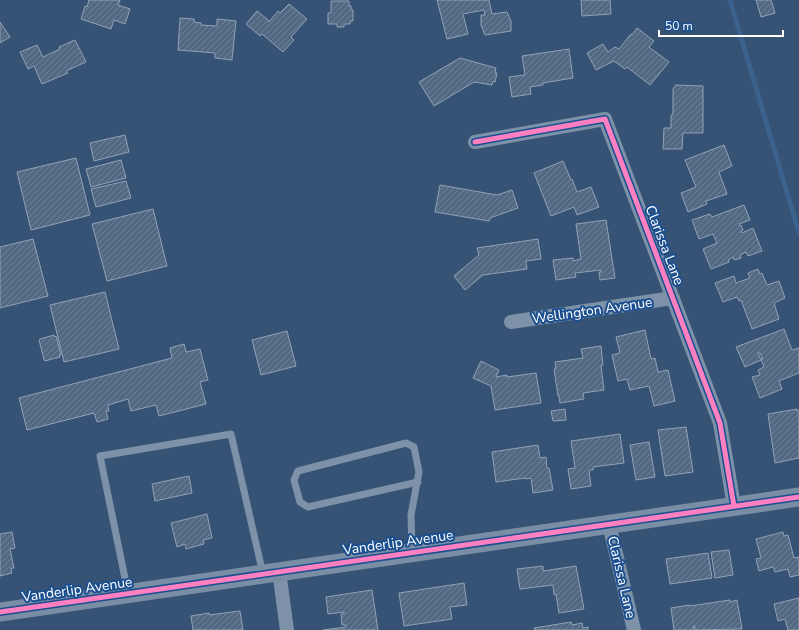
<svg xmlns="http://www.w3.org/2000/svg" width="799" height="630" font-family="'Nunito Sans',sans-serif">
<defs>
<pattern id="building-hatch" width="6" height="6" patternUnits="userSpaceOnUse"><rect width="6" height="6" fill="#526984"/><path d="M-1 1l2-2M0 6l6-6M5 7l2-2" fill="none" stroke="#6c8096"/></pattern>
</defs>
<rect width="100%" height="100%" fill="#365274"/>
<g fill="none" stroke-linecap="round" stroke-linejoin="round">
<!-- stream -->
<path stroke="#3b618d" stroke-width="5" d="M730 0 799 233"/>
</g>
<!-- building -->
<path fill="url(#building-hatch)" stroke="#92a2b6" d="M89 0H120L118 5 130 9 125 24 114 20 111 29 81 19 85 6 87 7Z
M437 0H489L492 14 507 12 511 21V31L485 35 481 25V15H485L484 10 463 14 468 34 447 39Z
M581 0H610L611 14 582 16Z
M756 0H771L775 13 761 17Z
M331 1H349V6H351V10H353V21H350V24H344V27H337V24H328V13H331Z
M289 4 307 19 291 37 294 40 283 52 262 34 260 36 246 24 257 11 268 20 269 22 278 11 280 13Z
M180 18 194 19V22L201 23V25L217 26V19L236 21 232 60 215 58V53L178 50Z
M0 22 10 37 0 43Z
M637 28 654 41 649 47 669 62 650 85 627 67 625 69 614 61 596 70 587 53 603 44 608 52 615 47 619 49 631 34 632 35Z
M75 40 86 62 66 71 68 73 42 84 34 66 28 69 20 52 37 45 43 57 60 49 59 47Z
M569 49 573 78 543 83V85L530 87 531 94 512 97 509 77 525 75 522 56Z
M460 58 496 68 495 73H497L495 82 493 81 492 85 474 82 434 106 419 82Z
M676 85 703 86V133H683L682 149H663L664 128H671V115H673V89Z
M125 135 129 152 94 161 90 143Z
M724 145 732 166 719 172 727 194 706 201 707 204 688 212 681 193 696 187 685 160Z
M76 158 90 215 31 230 17 172Z
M121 160 126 178 91 187 86 169Z
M563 161 571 180 572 179 577 192 591 187 599 207 577 215 574 207 551 216 534 173Z
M126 181 131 198 96 207 91 189Z
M440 185 497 195 512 190 518 208 490 218 489 221 435 212Z
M744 205 750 220 739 224 740 226 741 225 743 230 741 231 742 233 753 228 762 251 748 256 746 252 740 255 741 258 734 260 733 257 728 260 729 262 711 269 703 249 717 243 713 234 699 239 692 220 710 214 712 217Z
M153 209 167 266 107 281 92 224Z
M606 220 615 278 600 280 599 272H601V270L575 273 576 277 556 280 553 260 573 258V261L581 259 576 224Z
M33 239 48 296 0 308V247Z
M538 239 541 259 526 261 527 269 483 275 465 290 454 276 479 255 477 248Z
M758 269 760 274 762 273 767 285 779 281 785 298 774 303 779 319 752 329 741 300 739 301 737 297 723 302 715 283 734 276 736 283 750 278 748 273Z
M105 292 119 349 64 362 50 305Z
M784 329 792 350 799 348V373L779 381 782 389 760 398 752 377 760 375 758 370 764 367 761 359H763L760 353H758L761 360 745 367 736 347Z
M645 330 651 359 655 358 658 372 668 370 675 401 654 406 649 386 630 390 627 379 618 381 612 355 620 353 616 337Z
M287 331 296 366 261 375 252 340Z
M54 335 55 337 56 336 61 355 59 356 60 357 45 361 44 360 39 340 40 339Z
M184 344 186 352 200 349 208 380 200 382 206 404 159 416 156 405 131 411 128 399 108 405 109 411H106L108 419 97 422 94 413 27 430 19 398 172 358 170 348Z
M601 346 603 365 601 366 604 390 583 393 584 399 560 403 559 396H558L554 369H556L555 362 583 358 581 349Z
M481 361 499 370 496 377 507 375V377L536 373 541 403 495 410 491 386 473 378Z
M565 409 566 420 553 421 551 411Z
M797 409V411L799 410V458L775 463 768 414Z
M686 427 693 472 665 476 658 430Z
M620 434 624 463 593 467V470H589L591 486 571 489 568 469 575 468 571 441Z
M649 442 655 477 636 480 630 445Z
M538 445 540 458 546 457 547 468H549L553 490 533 493 531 478 526 479 525 478 496 482 492 452Z
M189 476 192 493 155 501 152 484Z
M207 514 212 538 203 540 204 544 186 549 185 544 177 547 171 523Z
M12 532 15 548 10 549 14 568H11L12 573 0 576V534Z
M783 532 784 536 788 535 794 558 799 557V575L790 577 788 569 775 572 773 567 759 571 756 559 761 558 756 539Z
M729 550 733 575 715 578 711 552Z
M708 553 712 578 670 584 666 559Z
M543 566V571L576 566 584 609 559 613 556 594 554 595 553 585 520 589 517 569Z
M464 583 467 605 450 607 452 619 404 626 399 593Z
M372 590 378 630H323L346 627V625H342L341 614H344V612L328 614 326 597Z
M799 598V630H788L785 619 778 621 774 604Z
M730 600V602L737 600 742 629 695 630V626H693L694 630H674L671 608 690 605V606Z
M240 611 243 630H193L191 616 209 613V615Z
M571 622 572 625 582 623 583 628 588 627V630H535L534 628Z"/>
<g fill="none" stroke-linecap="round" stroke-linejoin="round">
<!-- lane -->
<path stroke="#7d92a8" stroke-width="7" d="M412 552 411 515 419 472 414 447 406 443 298 471 294 480 300 502 308 507 418 482
M128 593 100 456 231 434 263 574"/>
<!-- street -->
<path stroke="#7d92a8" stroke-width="14" d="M475 142 605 119 720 423 734 506
M511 322 673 298
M609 524 634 630
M279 571 287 630"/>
<!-- secondary -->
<path stroke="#798da4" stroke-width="19" d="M0 612 799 497"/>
<!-- cycleway casing -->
<g stroke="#1b4f8f" stroke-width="8">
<path id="cycleway" d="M475 142 605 119 720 423 734 506
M0 612 799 497"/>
</g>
<!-- cycleway -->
<use href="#cycleway" stroke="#ff80c0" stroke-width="5"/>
</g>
<g text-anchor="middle" stroke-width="4" stroke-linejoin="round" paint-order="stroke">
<!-- street labels -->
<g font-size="14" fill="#fff" stroke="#1b4f8f">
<text transform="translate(665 245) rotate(69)" y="5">Clarissa Lane</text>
<text transform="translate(592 310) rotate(-8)" y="5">Wellington Avenue</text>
<text transform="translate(398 542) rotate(-8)" y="5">Vanderlip Avenue</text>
<text transform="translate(622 577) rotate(77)" y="5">Clarissa Lane</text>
<text transform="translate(77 589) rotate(-8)" y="5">Vanderlip Avenue</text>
</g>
</g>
<!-- scale -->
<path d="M659 30v6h124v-6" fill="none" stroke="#ffffff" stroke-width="2"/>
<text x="665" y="30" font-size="12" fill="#ffffff" stroke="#1b4f8f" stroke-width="3" paint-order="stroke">50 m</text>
</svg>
